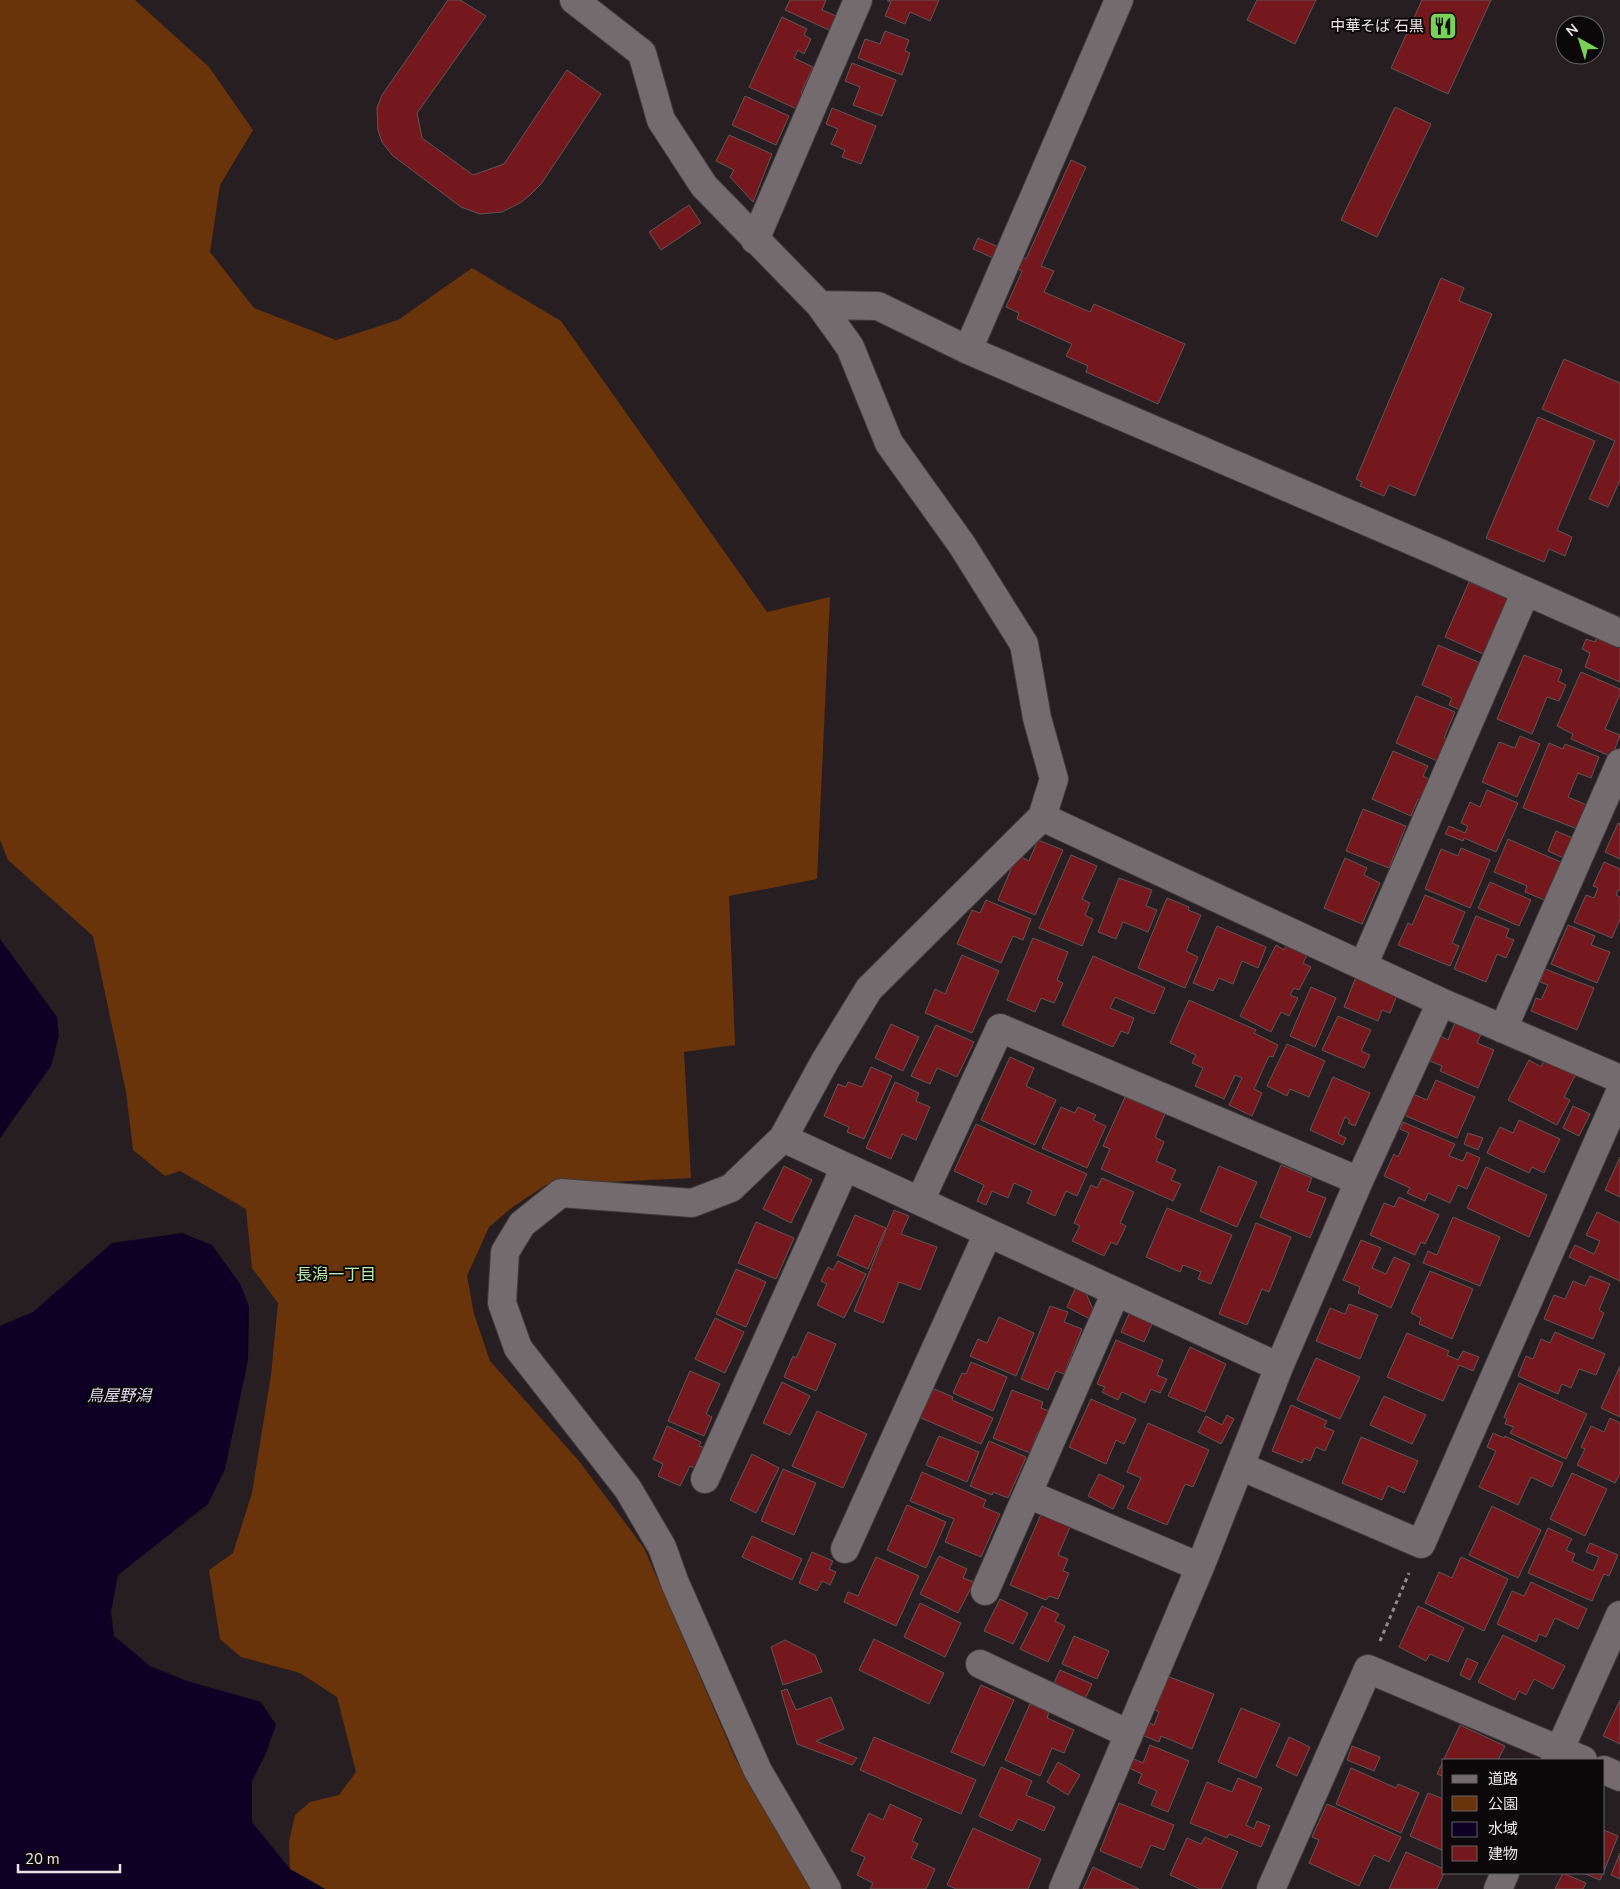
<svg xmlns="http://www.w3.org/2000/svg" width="1620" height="1889" font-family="'Nunito Sans','Noto Sans JP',sans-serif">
<rect width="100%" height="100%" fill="#261e21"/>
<!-- green -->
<path fill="#6a340b" d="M0 0H135L209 67 253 130 220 185 210 252 254 308 336 340 398 320 472 268 561 321 767 612 830 597 817 879 729 896 735 1045 684 1052 691 1178 546 1185 514 1206 489 1227 467 1276 474 1314 490 1361 579 1461 644 1548 736 1760 814 1889H325L290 1869 289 1842 295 1815 310 1802 339 1795 356 1772 337 1697 300 1673 241 1657 220 1639 209 1570 233 1553 252 1493 271 1375 278 1303 252 1268 246 1209 180 1171 165 1176 133 1150 126 1092 93 936 8 860 0 840Z"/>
<!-- water -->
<path fill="#0e0024" d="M0 939 57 1017 59 1036 51 1066 0 1138Z
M182 1233 212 1245 240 1284 249 1306 248 1360 225 1469 208 1504 118 1575 111 1612 114 1636 150 1666 187 1681 261 1702 276 1725 266 1753 252 1781V1822L290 1869 325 1889H0V1326L33 1312 112 1243Z"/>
<!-- building -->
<path fill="#75181d" stroke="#605655" d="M448 0H460L486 16 417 113 422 138 473 175 504 164 567 70 601 94 541 184 530 195 520 203 502 212 480 214 461 207 392 155 382 142 378 130 377 108 382 95Z
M790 0H826L822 10 836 16 829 30 785 10Z
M887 0H939L930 21 910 12 905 24 885 16 891 2Z
M1257 0H1316L1295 44 1247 20Z
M1422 0H1491L1448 94 1391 68Z
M782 17 807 29 804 35 811 39 804 54 798 50 794 58 813 67 801 93 808 96 801 111 749 87Z
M885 31 909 40 905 51 910 53 902 75 858 58 865 39 880 44Z
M852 63 896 80 882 116 853 105 860 87 845 81Z
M745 96 789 116 776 145 732 125Z
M1395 107 1431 124 1377 237 1341 220Z
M832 108 876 126 861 164 842 157 845 150 831 144 838 129 826 124Z
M729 135 772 154 753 202 730 177 734 170 716 161Z
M1071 160 1086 167 1041 266 1054 271 1044 292 1090 312 1094 304 1185 344 1158 404 1086 372 1088 366 1066 356 1072 344 1017 319 1019 313 1006 307 1022 271 973 249 978 238 1026 259Z
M689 205 701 223 661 250 649 232Z
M1441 278 1464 288 1459 301 1492 314 1415 496 1389 485 1384 496 1360 486 1362 482 1356 479Z
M1564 359 1620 383V480L1608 507 1589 499 1615 441 1542 409Z
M1538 417 1595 441 1557 530 1572 537 1565 556 1549 549 1544 562 1486 538Z
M1469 582 1514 601 1490 657 1445 637Z
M1599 633 1620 642V682L1585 667 1590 653 1582 649 1586 639 1595 642Z
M1438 645 1485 665 1465 712 1449 705 1452 698 1422 685Z
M1524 655 1562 670 1558 681 1566 685 1559 701 1547 697 1532 734 1497 719Z
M1581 672 1620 689V694L1605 729 1620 735 1612 757 1571 739 1573 734 1557 726Z
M1416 696 1455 712 1444 738 1454 742 1444 764 1396 743Z
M1520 736 1540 744 1517 797 1482 782 1499 742 1515 748Z
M1549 743 1563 749 1565 744 1599 757 1591 778 1578 773 1568 797 1589 806 1580 830 1523 808Z
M1393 751 1428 766 1423 776 1434 782 1425 802 1418 799 1411 816 1372 799Z
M1487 790 1518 803 1496 852 1464 838 1463 841 1445 834 1449 826 1465 833 1468 826 1461 823 1470 802 1480 807Z
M1363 809 1406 826 1389 868 1346 851Z
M1618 823 1620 824V859L1605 852Z
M1556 831 1575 839 1566 859 1548 851Z
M1508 839 1565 864 1549 902 1525 892 1527 886 1494 872Z
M1038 840 1063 850 1035 915 998 900 1017 855 1029 861Z
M1461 848 1490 860 1470 908 1425 889 1441 849 1458 856Z
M1071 855 1097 866 1082 899 1090 903 1085 915 1093 919 1082 946 1039 928Z
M1345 858 1367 868 1364 875 1380 883 1362 924 1324 908Z
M1604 862 1620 869V890H1618L1616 895 1620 897V919L1612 938 1574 922 1586 895 1594 898 1598 888 1593 886Z
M1119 878 1152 890 1146 906 1157 910 1148 932 1123 922 1116 939 1098 932Z
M1490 882 1531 900 1519 926 1478 908Z
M1425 895 1465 912 1452 943 1459 946 1450 966 1398 945 1408 923 1412 925Z
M1167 898 1189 907 1188 910 1201 915 1186 951 1198 957 1185 988 1138 968Z
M986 900 1031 919 1023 940 1013 936 1001 963 957 944 972 910 980 913Z
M1476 916 1509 929 1506 937 1514 940 1506 958 1497 954 1486 982 1454 969Z
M1568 925 1595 936 1591 945 1610 952 1597 983 1551 964Z
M1217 926 1266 947 1258 968 1242 961 1233 984 1219 978 1213 991 1193 983Z
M1033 938 1068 952 1057 980 1063 983 1054 1003 1041 998 1035 1012 1007 1000Z
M1288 943 1308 953 1303 963 1311 967 1299 990 1294 988 1290 995 1298 998 1289 1016 1281 1012 1271 1032 1240 1016 1276 945 1284 950Z
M962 955 999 971 972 1033 925 1013 935 989 945 994Z
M1093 956 1165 988 1154 1014 1115 997 1110 1008 1134 1018 1128 1034 1121 1031 1113 1047 1062 1025Z
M1545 969 1594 988 1577 1030 1531 1011 1536 998 1541 1000 1548 985 1540 982Z
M1356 977 1397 995 1390 1013 1382 1010 1378 1021 1344 1007Z
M1311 987 1336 998 1315 1047 1290 1036Z
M1189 1000 1256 1030 1254 1033 1278 1045 1273 1057 1269 1056 1254 1089 1262 1093 1252 1116 1229 1105 1242 1078 1235 1075 1224 1099 1195 1086 1203 1068 1192 1063 1196 1055 1170 1043Z
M1338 1016 1371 1030 1361 1051 1370 1055 1364 1068 1322 1050Z
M1455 1023 1481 1034 1477 1043 1494 1050 1478 1088 1440 1071 1442 1066 1430 1061 1441 1036 1448 1040Z
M891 1024 919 1037 903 1071 875 1058Z
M936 1025 974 1042 957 1077 937 1068 930 1084 911 1076Z
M1287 1044 1325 1061 1309 1097 1290 1089 1287 1096 1267 1086Z
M1546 1056 1577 1072 1564 1097 1570 1100 1557 1125 1508 1100 1529 1060 1541 1067Z
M1010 1057 1034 1068 1026 1086 1056 1100 1035 1145 981 1120Z
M871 1067 892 1076 864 1139 847 1132 849 1127 824 1116 838 1084 846 1087 848 1082 862 1087Z
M1333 1077 1370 1093 1355 1126 1348 1123 1350 1120 1345 1117 1338 1134 1346 1138 1343 1145 1310 1130Z
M1436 1080 1475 1097 1457 1138 1404 1115 1413 1094 1427 1100Z
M895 1082 919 1093 916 1101 930 1107 916 1140 902 1134 891 1159 866 1148Z
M1125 1097 1165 1114 1155 1137 1164 1142 1156 1161 1176 1170 1171 1180 1181 1184 1173 1201 1101 1169 1110 1149 1103 1146Z
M1573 1106 1590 1114 1579 1136 1563 1128Z
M1061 1107 1075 1113 1078 1107 1096 1115 1093 1120 1106 1126 1087 1168 1042 1148Z
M1519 1120 1560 1139 1544 1173 1532 1167 1529 1173 1487 1153 1500 1127 1513 1133Z
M1403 1122 1455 1144 1449 1156 1463 1161 1467 1152 1480 1158 1467 1189 1458 1185 1450 1203 1428 1193 1425 1201 1407 1193 1410 1188 1384 1176 1394 1154 1398 1157 1409 1133 1400 1129Z
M976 1124 1087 1174 1077 1196 1066 1191 1055 1216 1027 1203 1032 1191 1014 1183 1008 1198 992 1191 986 1205 977 1201 984 1185 954 1171Z
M1468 1133 1483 1138 1478 1150 1464 1144Z
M1620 1157V1197L1605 1190Z
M1281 1165 1312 1178 1307 1191 1326 1198 1310 1238 1260 1217Z
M784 1166 812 1180 791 1223 763 1209Z
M1219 1166 1257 1182 1237 1227 1200 1211Z
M1486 1167 1547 1195 1529 1237 1467 1208Z
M1102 1178 1134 1192 1120 1223 1126 1226 1117 1245 1111 1242 1104 1256 1072 1241 1080 1226 1074 1223 1091 1185 1097 1188Z
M1399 1197 1439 1215 1425 1244 1421 1242 1415 1255 1370 1235 1384 1203 1394 1207Z
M1167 1208 1232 1235 1211 1284 1198 1279 1201 1272 1183 1265 1180 1272 1146 1257Z
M894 1210 909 1216 901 1234 937 1247 920 1290 899 1282 883 1323 854 1311Z
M1597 1212 1620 1223V1281L1569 1257 1575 1245 1594 1254 1600 1241 1586 1235Z
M855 1215 886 1228 868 1269 837 1255Z
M1453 1217 1500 1237 1480 1286 1423 1263 1428 1251 1437 1255Z
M756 1222 794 1238 776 1279 738 1263Z
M1256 1223 1291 1237 1269 1292 1262 1289 1247 1325 1219 1314Z
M1361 1240 1381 1248 1372 1268 1386 1274 1394 1257 1410 1264 1391 1308 1358 1293 1360 1287 1343 1280Z
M838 1261 866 1274 844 1318 817 1305 827 1284 821 1281 828 1267 833 1270Z
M736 1269 766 1282 746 1327 716 1314Z
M1430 1271 1473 1289 1452 1339 1419 1324 1421 1318 1411 1313Z
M1590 1276 1610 1284 1599 1310 1604 1313 1593 1339 1544 1319 1554 1295 1565 1299 1573 1281 1585 1286Z
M1075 1289H1084L1096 1316 1092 1320 1067 1307Z
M1349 1304 1378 1315 1360 1359 1316 1341 1330 1308 1345 1314Z
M1050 1306 1068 1312 1064 1322 1082 1329 1064 1374 1056 1371 1048 1390 1021 1379Z
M1130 1312 1153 1322 1144 1342 1121 1332Z
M999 1317 1034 1333 1016 1376 970 1356 978 1339 987 1343Z
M715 1318 744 1332 725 1373 695 1359Z
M808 1332 836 1344 816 1391 784 1377 793 1356 796 1358Z
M1555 1332 1605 1354 1596 1375 1579 1369 1571 1388 1562 1384 1558 1394 1518 1376 1526 1356 1533 1359 1541 1339 1550 1343Z
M1407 1333 1449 1351 1447 1355 1458 1360 1463 1351 1479 1357 1473 1371 1459 1365 1443 1401 1387 1377Z
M1116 1340 1163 1360 1157 1375 1167 1379 1160 1393 1151 1389 1145 1403 1122 1392 1118 1400 1102 1392 1105 1387 1097 1384Z
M1190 1347 1226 1364 1205 1412 1168 1396Z
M1316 1358 1360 1377 1340 1419 1297 1400Z
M971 1362 1007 1377 993 1411 953 1393 962 1373 966 1374Z
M1620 1366V1417L1601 1408Z
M690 1371 720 1384 706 1414 712 1417 704 1436 668 1421Z
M782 1382 810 1396 790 1435 763 1423Z
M1519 1383 1587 1414 1566 1459 1510 1433 1514 1427 1505 1424 1507 1419 1504 1417Z
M932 1388 953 1397 952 1400 993 1418 981 1444 919 1417Z
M1012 1390 1043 1402 1041 1408 1052 1412 1043 1434 1038 1432 1030 1453 993 1438Z
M1384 1396 1426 1415 1412 1444 1370 1425Z
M1091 1399 1136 1419 1124 1444 1116 1440 1106 1464 1069 1447Z
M1291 1405 1327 1421 1324 1427 1334 1431 1325 1451 1316 1447 1310 1461 1304 1458 1302 1463 1272 1451Z
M817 1411 867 1434 843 1488 792 1466Z
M1227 1415 1234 1419 1221 1444 1198 1432 1206 1416 1222 1425Z
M1610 1418 1620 1423V1474L1615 1483 1577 1465 1585 1449 1581 1447 1591 1426 1604 1432Z
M1148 1423 1209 1450 1193 1487 1185 1484 1167 1525 1127 1508 1141 1478 1127 1472Z
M667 1426 701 1442 699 1446 705 1448 695 1468 690 1466 680 1486 658 1476 663 1464 653 1459Z
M1493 1433 1504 1438 1505 1436 1563 1463 1552 1487 1531 1477 1518 1505 1479 1487 1496 1451 1487 1447Z
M939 1436 979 1452 967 1482 926 1465Z
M1361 1437 1418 1461 1404 1493 1388 1486 1382 1500 1342 1483Z
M989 1441 1026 1457 1008 1498 993 1492 992 1495 970 1486Z
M752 1454 779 1468 756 1513 730 1500Z
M783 1469 816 1483 794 1535 761 1521Z
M922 1472 986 1500 983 1507 1000 1514 981 1557 945 1542 954 1519 910 1501Z
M1572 1473 1607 1489 1585 1536 1550 1519Z
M1099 1474 1124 1486 1113 1509 1088 1496Z
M907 1505 946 1522 926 1568 887 1550Z
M1492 1506 1541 1530 1518 1578 1469 1555Z
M1042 1512 1071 1525 1058 1555 1068 1559 1063 1571 1069 1573 1058 1599 1049 1596 1046 1600 1010 1585Z
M1548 1528 1572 1539 1566 1550 1575 1554 1572 1561 1593 1571 1599 1557 1586 1552 1590 1543 1618 1555 1609 1576 1604 1574 1592 1601 1528 1573Z
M752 1536 802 1559 792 1580 742 1557Z
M812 1552 833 1561 829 1569 836 1572 830 1585 822 1581 817 1591 799 1583Z
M939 1556 967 1569 963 1578 974 1582 958 1613 920 1594Z
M876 1557 919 1576 896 1626 844 1602 848 1592 858 1596Z
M1461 1557 1508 1579 1484 1631 1425 1603 1439 1572 1452 1578Z
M1531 1582 1587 1609 1578 1629 1555 1618 1546 1637 1539 1634 1536 1642 1497 1624 1512 1591 1524 1596Z
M1000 1599 1028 1613 1013 1644 984 1631Z
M920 1603 961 1623 945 1657 904 1637Z
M1042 1606 1059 1614 1055 1621 1065 1626 1048 1662 1020 1649Z
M1418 1606 1464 1628 1448 1662 1430 1654 1426 1661 1399 1647Z
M1503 1635 1565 1666 1553 1689 1534 1679 1526 1695 1519 1691 1515 1700 1478 1682Z
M1074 1636 1109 1651 1097 1679 1062 1664Z
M874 1639 944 1673 929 1704 859 1670Z
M785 1640 815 1655 822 1672 783 1685 771 1647Z
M1467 1658 1478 1663 1470 1680 1460 1675Z
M1060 1670 1092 1684 1085 1699 1053 1685Z
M1167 1676 1214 1694 1192 1749 1161 1736 1159 1742 1142 1735 1147 1722 1154 1725 1159 1712 1153 1709Z
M981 1685 1014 1700 984 1766 951 1752Z
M787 1689 796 1710 831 1697 844 1729 816 1741 857 1758 852 1765 797 1744 781 1691Z
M1620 1700V1744L1603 1736Z
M1030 1704 1049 1712 1047 1718 1074 1730 1064 1753 1052 1748 1040 1776 1005 1760Z
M1241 1708 1280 1724 1256 1778 1218 1762Z
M1460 1725 1505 1746 1498 1760H1444V1777L1437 1774Z
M874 1737 976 1780 961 1814 860 1770Z
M1289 1737 1310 1747 1297 1776 1276 1766Z
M1150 1745 1189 1761 1168 1812 1151 1805 1157 1791 1138 1783 1142 1774 1129 1768 1134 1759 1143 1763Z
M1352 1746 1380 1757 1374 1771 1347 1760Z
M1058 1762 1080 1775 1068 1795 1047 1782Z
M1001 1767 1032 1781 1026 1795 1055 1807 1044 1831 1018 1819 1012 1831 979 1816Z
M1351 1768 1396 1788 1398 1784 1419 1793 1401 1833 1336 1804Z
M1238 1778 1262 1788 1246 1825 1254 1829 1257 1821 1270 1826 1261 1847 1229 1834 1227 1838 1190 1823 1207 1782 1232 1792Z
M1428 1793 1444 1799V1851L1410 1836Z
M1119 1803 1174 1825 1164 1850 1151 1845 1141 1868 1100 1851Z
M890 1804 922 1819 912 1841 918 1844 911 1858 935 1869 926 1889H870L873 1883 857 1875 865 1857 851 1851 869 1813 883 1820Z
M1327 1804 1401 1837 1389 1862 1374 1855 1359 1886 1309 1863 1319 1840 1312 1837Z
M973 1828 1041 1859 1028 1889H956L947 1885Z
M1604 1830 1618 1836 1604 1871Z
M1205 1837 1238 1852 1221 1889H1200L1170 1875 1187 1838 1201 1844Z
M1406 1852 1444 1869V1873L1437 1889H1389Z
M1620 1853V1879L1611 1875Z
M1093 1867 1139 1889H1083Z
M1563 1873 1586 1883 1583 1889H1555Z
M1583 1873H1603L1600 1880Z"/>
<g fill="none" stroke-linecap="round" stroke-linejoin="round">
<!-- minor casing -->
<g stroke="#40393c" stroke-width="30">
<path id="minor" d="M574 0 642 53 661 120 704 186 820 305 850 347 889 443 962 545 1024 644 1037 718 1054 779 1042 817 869 989 825 1061 783 1138 731 1188 692 1203 561 1193 522 1224 505 1252 502 1303 518 1348 628 1489 662 1547 675 1583 758 1771 827 1889
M755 240 858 0
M820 305 878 306 968 350 1440 553 1620 633
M968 350 1119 0
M1042 817 1441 1002 1620 1079
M1363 966 1526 591
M1503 1029 1620 763
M783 1138 1279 1367
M920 1201 1000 1028 1359 1181
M1240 1466 1421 1544 1620 1092
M705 1479 845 1167
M1028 1494 1200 1567
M845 1549 988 1233
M985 1591 1116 1292
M980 1664 1129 1734
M1555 1760 1620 1615
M1604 1770 1620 1777
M1063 1889 1200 1567 1279 1367 1359 1181 1441 1002
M1271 1889 1368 1669 1583 1760
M1498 1889 1505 1873"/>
</g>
<!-- path -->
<path stroke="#928b8d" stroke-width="3" stroke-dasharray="4 4" stroke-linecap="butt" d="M1380 1641 1409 1573"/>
<!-- minor -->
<use href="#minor" stroke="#746b6e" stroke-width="28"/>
</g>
<!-- icons -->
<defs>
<g id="restaurant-square" transform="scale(1.4375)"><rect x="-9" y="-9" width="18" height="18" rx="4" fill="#79d157" stroke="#0d090a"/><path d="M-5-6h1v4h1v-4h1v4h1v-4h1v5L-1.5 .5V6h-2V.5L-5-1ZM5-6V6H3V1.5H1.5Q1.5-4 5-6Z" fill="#111"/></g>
</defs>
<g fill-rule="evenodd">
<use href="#restaurant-square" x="1443" y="26"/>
</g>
<g text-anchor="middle" stroke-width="4" stroke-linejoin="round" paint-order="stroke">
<!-- poi labels -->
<g font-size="15" fill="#ece6e8" stroke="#0d090a" text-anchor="end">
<text x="1424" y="31">中華そば 石黒</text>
</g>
<!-- neighbourhood labels -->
<g font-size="16" fill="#beefae" stroke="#0d090a">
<text x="336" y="1280">長潟一丁目</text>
</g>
<!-- water labels -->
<g font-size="16" font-style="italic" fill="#e2dcf3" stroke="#0d090a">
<text x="119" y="1401">鳥屋野潟</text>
</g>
</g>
<!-- legend -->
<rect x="1442" y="1759" width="162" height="115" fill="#0d090a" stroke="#666163"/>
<rect x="1452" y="1775" width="25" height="8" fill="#746b6e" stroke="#666163"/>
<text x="1488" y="1784" font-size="15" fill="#ece6e8">道路</text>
<rect x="1452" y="1796" width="25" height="15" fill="#6a340b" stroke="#666163"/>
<text x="1488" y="1809" font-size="15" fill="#ece6e8">公園</text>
<rect x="1452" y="1822" width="25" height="15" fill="#0e0024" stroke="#666163"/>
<text x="1488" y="1834" font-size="15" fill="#ece6e8">水域</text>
<rect x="1452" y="1846" width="25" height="15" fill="#75181d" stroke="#666163"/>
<text x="1488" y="1859" font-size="15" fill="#ece6e8">建物</text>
<!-- north arrow -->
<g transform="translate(1580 40) rotate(321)"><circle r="24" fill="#0d090a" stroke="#666163"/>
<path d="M0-4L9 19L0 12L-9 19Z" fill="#79d157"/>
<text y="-8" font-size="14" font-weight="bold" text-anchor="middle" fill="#ece6e8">N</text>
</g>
<!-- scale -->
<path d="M18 1864v8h102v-8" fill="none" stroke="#ece6e8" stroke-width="2.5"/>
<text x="25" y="1864" font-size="15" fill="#ece6e8" stroke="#0d090a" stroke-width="4" paint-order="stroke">20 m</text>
</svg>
